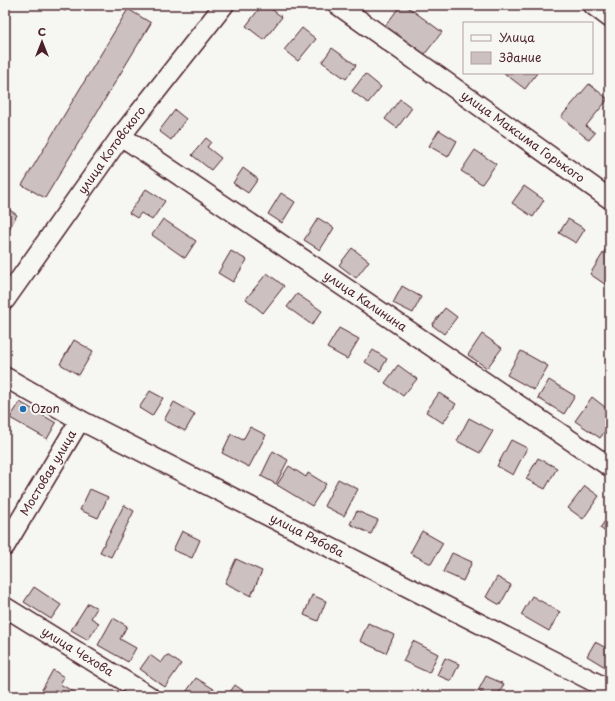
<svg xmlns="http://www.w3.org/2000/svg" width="615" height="701" font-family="'Playpen Sans',sans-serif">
<rect width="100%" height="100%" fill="#f6f6f2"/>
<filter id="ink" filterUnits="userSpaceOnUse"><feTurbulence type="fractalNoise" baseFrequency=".025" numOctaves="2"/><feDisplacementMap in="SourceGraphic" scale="8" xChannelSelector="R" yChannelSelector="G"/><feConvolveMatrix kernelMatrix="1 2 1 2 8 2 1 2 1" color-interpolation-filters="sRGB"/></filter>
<g filter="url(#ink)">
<!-- building -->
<path fill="#ccc1c0" stroke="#4a1f2b" d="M54 5H68L65 11Z
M262 5H266L282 17 264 40 246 26Z
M401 5H405L442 32 424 55 385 26Z
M128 9 151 23 45 198 22 185Z
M302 28 316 39 298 61 284 50Z
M332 48 356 65 346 79 322 62Z
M504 73H537L525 89Z
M365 74 381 87 368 103 352 91Z
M589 84 608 99 586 126 595 133 589 140 561 117Z
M400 99 412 108 397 128 385 119Z
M175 110 186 119 171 140 159 131Z
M439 130 457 141 448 157 429 146Z
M206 138 211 142 207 147 221 158 211 170 192 155Z
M475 150 496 164 482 184 461 171Z
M243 168 258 179 248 193 233 183Z
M524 186 544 200 533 217 512 203Z
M146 189 165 201 152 220 141 213 137 218 129 213Z
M281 193 295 202 282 223 268 214Z
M5 207 17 215 5 236Z
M318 218 334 228 320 250 304 240Z
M163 219 196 241 185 258 152 235Z
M568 219 585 229 576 243 559 233Z
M609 244 610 245V279L606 285 590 274Z
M352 248 369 261 356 278 339 265Z
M231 251 247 260 233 282 218 273Z
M267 273 284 286 263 313 246 299Z
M402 286 421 297 413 313 393 303Z
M297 294 322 311 312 325 287 307Z
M445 308 457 317 444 334 432 325Z
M339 328 359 339 347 359 327 348Z
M482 334 502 348 487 368 468 355Z
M74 340 93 351 79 375 60 364Z
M373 350 387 359 380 371 365 362Z
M521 351 548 366 534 390 507 375Z
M398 365 417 379 403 396 385 383Z
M549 380 575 396 564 414 538 398Z
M150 391 163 398 152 416 139 408Z
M439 393 456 404 443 423 426 412Z
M592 397 610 411V424L600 438 575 421Z
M20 402 56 423 47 439 10 418Z
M174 402 195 414 185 431 164 420Z
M469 418 493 431 480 453 457 441Z
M250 427 266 435 249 467 222 453 231 434 243 440Z
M511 440 527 448 513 475 497 466Z
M273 451 288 460 276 484 261 476Z
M538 458 557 468 545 489 526 479Z
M289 466 306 477 308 473 326 484 312 506 277 485Z
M338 479 358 489 344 516 324 506Z
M585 486 599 496 583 519 568 508Z
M90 489 108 497 98 518 80 510Z
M124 505 134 511 111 557 100 552Z
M357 511 378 520 371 534 350 524Z
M610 514V535L600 528Z
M182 531 200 540 192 558 173 550Z
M422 531 443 543 431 564 410 553Z
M452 553 472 562 463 581 443 572Z
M236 559 262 571 251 596 225 583Z
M497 577 511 585 500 605 486 597Z
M34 587 61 605 51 619 24 602Z
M312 595 326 601 318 621 304 615Z
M532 596 560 612 549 631 521 615Z
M88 603 97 608 91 618 99 623 88 640 71 630Z
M113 618 127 626 120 639 136 648 128 662 98 645Z
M368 623 394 635 386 653 360 641Z
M413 641 438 654 429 673 403 661Z
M595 642 610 650V670L587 656Z
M150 655 161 663 167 655 181 664 165 687 140 669Z
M445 658 459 664 451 681 437 675Z
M53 670 64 677 60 684 79 695 78 696H42L39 695Z
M486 676 504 684 498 696H489L478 691Z
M196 678 217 691 213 696H186L184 695Z
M235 685 249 695 248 696H227Z"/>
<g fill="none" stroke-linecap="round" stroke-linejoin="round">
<!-- minor casing -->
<g stroke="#4a1f2b" stroke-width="22">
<g id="minor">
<path id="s1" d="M338 5 610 199"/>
<path d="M593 5 610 18"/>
<path id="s2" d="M121 136 610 467"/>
<path id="s3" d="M5 300 121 136 224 5"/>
<path id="s4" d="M5 377 80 420 610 690"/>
<path id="s5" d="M5 546 80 420"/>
<path id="s6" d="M5 607 149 696"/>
</g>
</g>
<!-- minor -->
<use href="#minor" stroke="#f6f6f2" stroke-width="19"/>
</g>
</g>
<!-- markers -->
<circle fill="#1f6fb2" stroke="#f6f6f2" stroke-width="1.5" cx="23" cy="409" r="4"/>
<g text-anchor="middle" stroke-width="4" stroke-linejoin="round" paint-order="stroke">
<!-- street labels -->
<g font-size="12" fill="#4a1f2b" stroke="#f6f6f2">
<text dy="4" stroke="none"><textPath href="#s1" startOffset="227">улица Максима Горького</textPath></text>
<text dy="4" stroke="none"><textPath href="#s3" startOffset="184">улица Котовского</textPath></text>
<text dy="4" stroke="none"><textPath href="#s2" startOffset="295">улица Калинина</textPath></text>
<text dy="4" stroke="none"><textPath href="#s5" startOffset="85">Мостовая улица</textPath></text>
<text dy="4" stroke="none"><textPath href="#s4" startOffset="341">улица Рябова</textPath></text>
<text dy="4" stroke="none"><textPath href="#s6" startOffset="85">улица Чехова</textPath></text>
</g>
<!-- poi labels -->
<g font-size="12" fill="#4a1f2b" stroke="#f6f6f2" text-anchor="start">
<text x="31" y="413">Ozon</text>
</g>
</g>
<!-- margin -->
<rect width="615" height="701" fill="none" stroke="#f6f6f2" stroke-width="20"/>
<rect x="10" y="10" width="595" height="681" fill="none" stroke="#4a1f2b" stroke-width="1.5" filter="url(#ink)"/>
<!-- legend -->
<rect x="463" y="22" width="130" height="52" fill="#f6f6f2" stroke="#b1a0a2"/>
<rect x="471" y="35" width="20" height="6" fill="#f6f6f2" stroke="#b1a0a2"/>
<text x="499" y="42" font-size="12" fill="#4a1f2b">Улица</text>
<rect x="471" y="52" width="20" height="12" fill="#ccc1c0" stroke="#b1a0a2"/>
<text x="499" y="62" font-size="12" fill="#4a1f2b">Здание</text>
<!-- north arrow -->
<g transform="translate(42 42)" stroke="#f6f6f2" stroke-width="3" paint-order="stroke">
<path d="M0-3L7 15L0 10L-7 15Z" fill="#4a1f2b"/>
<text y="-6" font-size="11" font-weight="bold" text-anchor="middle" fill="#4a1f2b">С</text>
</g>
</svg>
